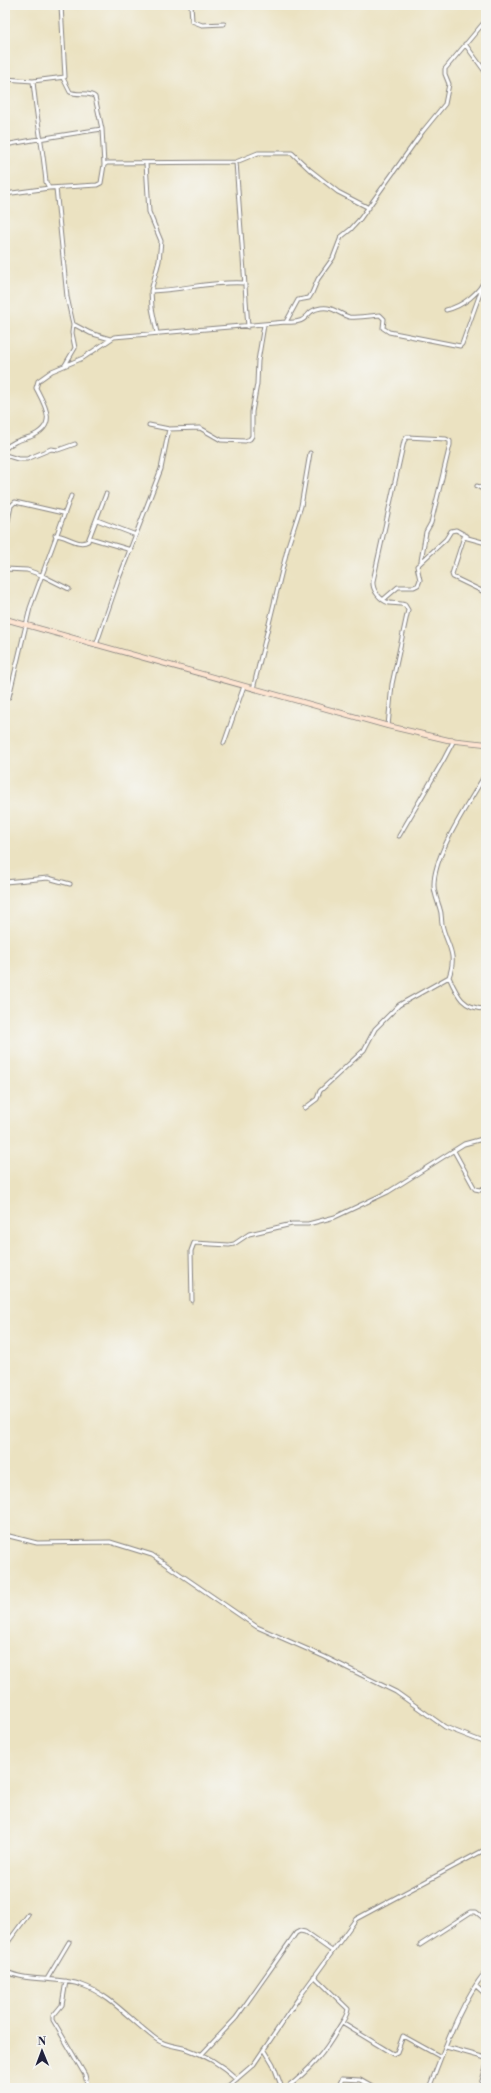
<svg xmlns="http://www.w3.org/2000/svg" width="491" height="2093" font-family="'Libre Bodoni',serif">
<rect width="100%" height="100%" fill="#f6f6f2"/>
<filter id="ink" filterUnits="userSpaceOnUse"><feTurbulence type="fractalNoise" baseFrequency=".025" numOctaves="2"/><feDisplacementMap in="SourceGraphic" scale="8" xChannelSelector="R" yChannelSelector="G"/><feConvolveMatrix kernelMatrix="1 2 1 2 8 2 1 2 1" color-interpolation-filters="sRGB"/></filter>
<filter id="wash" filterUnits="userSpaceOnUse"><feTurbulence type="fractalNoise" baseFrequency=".012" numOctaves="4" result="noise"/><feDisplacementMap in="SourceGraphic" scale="16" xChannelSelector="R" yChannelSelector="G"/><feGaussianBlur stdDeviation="0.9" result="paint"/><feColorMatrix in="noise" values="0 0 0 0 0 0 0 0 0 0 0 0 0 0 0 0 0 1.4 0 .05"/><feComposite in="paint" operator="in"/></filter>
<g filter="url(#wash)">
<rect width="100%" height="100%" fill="#ebe2c1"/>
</g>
<g filter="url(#ink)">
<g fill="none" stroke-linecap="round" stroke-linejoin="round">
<!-- minor casing -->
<g stroke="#86827e" stroke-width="5">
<path id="minor" d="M191 5 192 21 202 25 224 24
M465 44 486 73
M63 78 70 92C78 96 89 91 95 97L102 129 104 165
M5 79 33 81 65 77 61 5
M33 81C36 115 43 148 46 182L49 188 97 185 101 183 104 165 107 163 236 162 258 153H292L310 170 338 192 369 208
M5 145C37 139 69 134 102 129
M236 162 248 327
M146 163 149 212 161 241 159 261 151 291 152 308 157 333
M56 188 67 297 73 324 72 333 75 348 65 365
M5 194 49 188
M151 291C183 290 212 281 244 283
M446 310C463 306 480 293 486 277
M286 322 298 300 309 298 312 293 318 279 333 258 341 237 351 229 360 219 423 131 445 104 449 84 445 74V69L486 20
M73 324 90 333 110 339
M149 425 169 429 200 428 221 440 245 441 250 439 252 436V412L257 384 258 361 264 325
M5 449C13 441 20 440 30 437 58 426 46 407 36 388L38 381 52 371 83 358 114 337 286 322C312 324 302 311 321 308 333 306 338 314 349 317 359 318 370 316 380 315L384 319 383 328 389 332 460 346 462 344 482 288
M5 455 18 459H27L51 449 58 450 75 444
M477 486 486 491
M97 520 136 535
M5 535 11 506 15 502 63 513
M55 535C66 535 78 547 88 541L106 494
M90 538 131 550
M486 543 464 537 452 574 453 577 486 593
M5 569 27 570 41 575 69 589
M384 599 398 587H414L418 585 420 580 417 566 446 539 451 531 456 530 467 536
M5 626 7 620
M96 645 118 581 161 469 169 429
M253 689 288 546 301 506 310 453
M9 697 30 608 71 496
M388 726 392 684 408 610 405 605C400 603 395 604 389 603 380 600 372 590 373 581L404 441 407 437 446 439 450 441V445L431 523 426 532 421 561
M224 743 244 686
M399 836 444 759 454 740
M5 882 48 878 70 884
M449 977C457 995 463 1009 486 1009
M305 1108 317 1099 320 1091 364 1050 375 1029 399 1005 449 977C458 952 446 945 442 924 441 919 442 914 440 909 438 902 434 893 434 886 433 854 470 802 486 773
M454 1151 475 1189 480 1190 486 1187
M192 1301 191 1251 194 1243 229 1245 234 1244 249 1234 292 1224H308L335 1217 388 1192 464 1144 486 1138
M5 1535 37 1543 110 1542 152 1555 257 1627 325 1657 396 1692 445 1727 486 1743
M420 1945 471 1912H476L486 1920
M5 1946 28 1915
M5 1971C29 1983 56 1976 82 1985 111 1995 132 2022 156 2039 165 2046 177 2046 187 2049 206 2055 222 2065 237 2079
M47 1979 69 1942
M66 1981 62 2005 53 2016V2020L85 2075 88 2088
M476 1986 486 1995
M342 2023 393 2054 397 2052 403 2036 441 2057
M446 2047 486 2058
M264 2049 273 2064 282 2088
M202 2054 236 2018 296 1933 300 1931 305 1932 332 1951
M226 2088 254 2064 298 1999 356 1919 486 1849
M287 2088C309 2070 324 2054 338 2029 342 2022 347 2017 348 2009L314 1976
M338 2088 342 2079 360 2080 374 2088
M429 2088C444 2050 460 2003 486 1971
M480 2088 486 2067"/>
</g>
<!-- secondary casing -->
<g stroke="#86827e" stroke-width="6">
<path id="secondary" d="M5 619 388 726 448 740 486 744"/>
</g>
<!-- minor -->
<use href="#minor" stroke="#fff" stroke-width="3"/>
<!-- secondary -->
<use href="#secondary" stroke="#fde4d1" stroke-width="4.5"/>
</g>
</g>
<!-- margin -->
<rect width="491" height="2093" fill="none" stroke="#f6f6f2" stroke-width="20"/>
<!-- north arrow -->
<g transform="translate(42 2051) rotate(359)" stroke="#f6f6f2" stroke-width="3" paint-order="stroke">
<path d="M0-3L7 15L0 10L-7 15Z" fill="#22223b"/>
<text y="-6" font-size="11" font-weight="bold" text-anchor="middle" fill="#22223b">N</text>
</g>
</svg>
